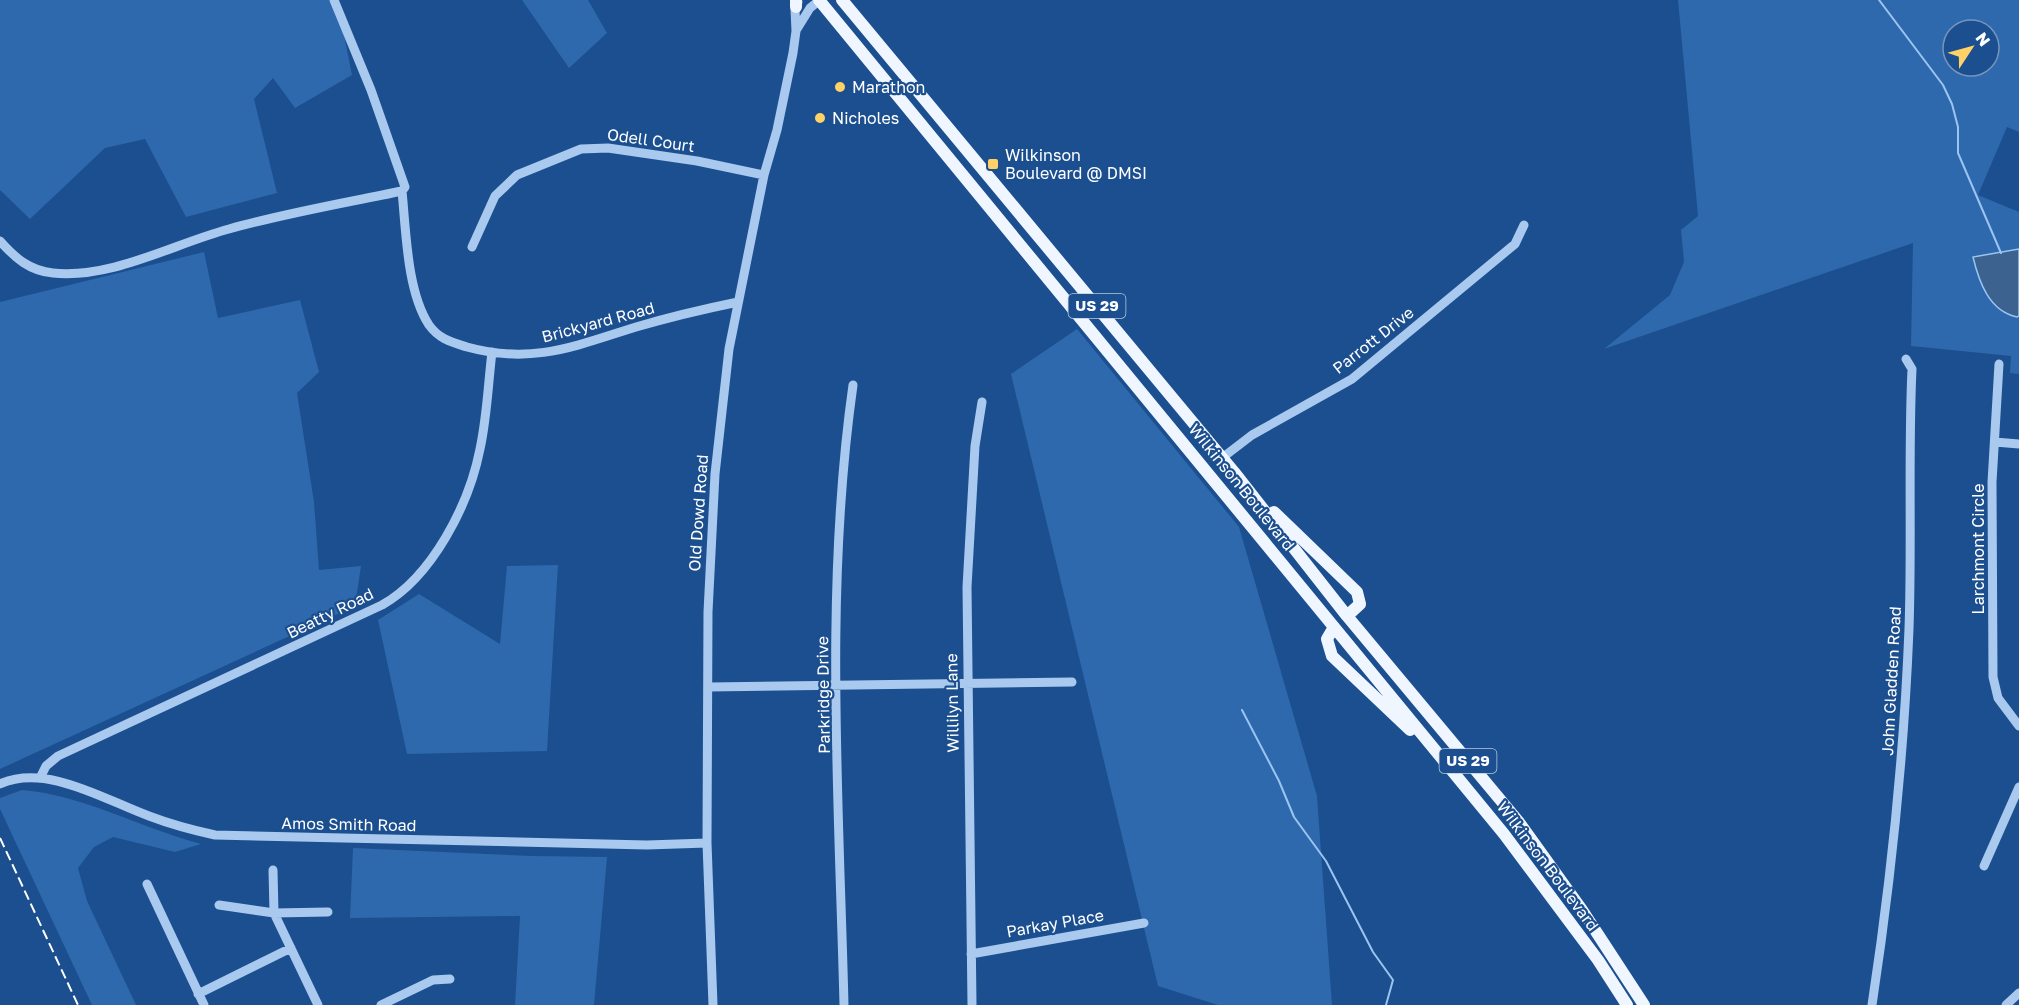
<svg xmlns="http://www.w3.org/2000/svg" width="2019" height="1005" font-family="'Golos Text',sans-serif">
<rect width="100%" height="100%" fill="#1b4f8f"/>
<!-- green -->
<path fill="#2e69ad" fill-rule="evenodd" d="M0 0H337L352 75 295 108 273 78 254 99 277 193 186 217 145 139 105 148 30 219 0 190Z
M522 0H588L607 33 569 68Z
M1678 0H2019V132L2007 127 1978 195 2019 212V374L2010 373 2011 356 1911 346 1913 243 1604 349 1670 295 1684 262 1681 230 1698 216ZM1953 30H1989V66H1953Z
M204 252 218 318 300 300 319 372 297 393 314 502 319 570 361 566 355 606 0 769V302Z
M1077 329 1239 527 1317 796 1332 1005H1218L1158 986 1011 374Z
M558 565 547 751 407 754 378 620 419 594 500 644 507 566Z
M22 790C83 795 141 828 201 844L175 852 113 837 94 847 78 868 87 901 136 1005H92L0 809V798Z
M353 848 531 856 607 857 594 1005H515L520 916 350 918Z"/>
<!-- water -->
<path fill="#3c6290" stroke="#9cc4f0" stroke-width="1.5" d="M2019 249V316L2017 317C1989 311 1979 282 1973 257Z"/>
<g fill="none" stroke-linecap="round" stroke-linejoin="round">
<!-- stream -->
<path stroke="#9cc4f0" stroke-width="2" d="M1879 0 1943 85 1952 104 1958 127V153L2001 253
M1242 710 1279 781 1294 817 1326 861 1373 952 1393 980 1386 1005"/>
<!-- minor -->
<path stroke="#a9c9ee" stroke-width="9" d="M334 0 371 90 405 187 402 191C406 231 407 292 429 325 439 339 451 342 467 347 532 365 575 346 636 327 670 317 704 309 738 302
M797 29 810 8 820 0
M0 241C15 258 30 271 53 273 112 279 173 244 229 229 286 213 345 203 402 191
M472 247 495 196 517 175 581 149 608 148 697 161 764 175
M1999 364 1992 482 1993 677 1998 698 2019 726
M1995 442 2019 444
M1222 458 1252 435 1352 379 1515 244 1524 225
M709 687 1072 682
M40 778 46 766 58 756 382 605C432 577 469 505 480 449 487 417 488 385 492 352
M0 784C46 763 105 800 149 816 170 824 192 830 215 835L647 845 707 843
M1984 866 2019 787
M273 870 274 913 318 1005
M147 884 204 1005
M219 905 274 913 328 912
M971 954 1144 923
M198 994 291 948
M381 1005 433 980 450 979
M713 1005 707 843 708 612 715 474 729 349 764 175 777 130 793 53 796 31 795 10 798 2
M844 1005C839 799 824 589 853 385
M972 1005 967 587 975 446 982 402
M1872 1005C1891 880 1904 755 1909 629 1912 542 1908 455 1912 369L1906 359
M2006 1005 2019 993"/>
<!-- major -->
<path stroke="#f0f6ff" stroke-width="12" d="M796 0V7
M819 0 1504 834 1598 960 1627 1005
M842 0 1234 472 1347 616 1518 821 1582 910 1644 1005
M1274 512 1357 592 1360 604 1347 616
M1334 627 1327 639 1332 656 1410 730"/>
<!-- rail -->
<path stroke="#fff" stroke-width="2" stroke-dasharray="10 4.5" stroke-linecap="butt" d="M0 838 78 1005"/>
</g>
<!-- markers -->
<g fill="#ffd166" stroke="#1b4f8f" stroke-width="2">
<circle cx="840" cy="87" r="6"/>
<circle cx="820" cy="118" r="6"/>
<rect x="987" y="158" width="12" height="12" rx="3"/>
</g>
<g text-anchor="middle" stroke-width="4.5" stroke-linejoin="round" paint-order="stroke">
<!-- shield labels -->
<g fill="#1b4f8f" stroke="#bbcadd" stroke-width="1.5">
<rect x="1068.5" y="294" width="57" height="24" rx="4.5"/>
<rect x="1439.5" y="749" width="57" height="24" rx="4.5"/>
</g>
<g font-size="15" font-weight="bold" fill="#fff">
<text x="1097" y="311">US 29</text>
<text x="1468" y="766">US 29</text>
</g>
<!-- poi labels -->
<g font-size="16" fill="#fff" stroke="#1b4f8f" text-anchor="start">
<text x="852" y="93">Marathon</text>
<text x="832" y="124">Nicholes</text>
<text x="1005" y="161">Wilkinson<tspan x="1005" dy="18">Boulevard @ DMSI</tspan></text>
</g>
<!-- street labels -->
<g font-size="16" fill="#fff" stroke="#1b4f8f">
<text transform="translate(651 140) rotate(8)" y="6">Odell Court</text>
<text transform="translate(598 322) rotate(-15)" y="6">Brickyard Road</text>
<text transform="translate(1373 340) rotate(-38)" y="6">Parrott Drive</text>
<text transform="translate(1242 487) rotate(51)" y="6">Wilkinson Boulevard</text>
<text transform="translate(698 513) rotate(-86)" y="6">Old Dowd Road</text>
<text transform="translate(1978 549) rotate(-90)" y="6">Larchmont Circle</text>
<text transform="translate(330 613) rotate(-26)" y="6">Beatty Road</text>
<text transform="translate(1891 681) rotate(-87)" y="6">John Gladden Road</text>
<text transform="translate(823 695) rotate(-91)" y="6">Parkridge Drive</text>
<text transform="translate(952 703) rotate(-91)" y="6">Willilyn Lane</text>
<text transform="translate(349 824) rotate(1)" y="6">Amos Smith Road</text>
<text transform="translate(1548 866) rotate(53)" y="6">Wilkinson Boulevard</text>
<text transform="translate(1055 923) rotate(-10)" y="6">Parkay Place</text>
</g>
</g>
<!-- north arrow -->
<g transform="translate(1971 48) rotate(54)"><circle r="28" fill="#1b4f8f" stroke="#7695bc" stroke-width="1.5"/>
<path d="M0-4.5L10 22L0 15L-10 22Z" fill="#ffd166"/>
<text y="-9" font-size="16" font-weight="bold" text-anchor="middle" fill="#ffffff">N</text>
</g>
</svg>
